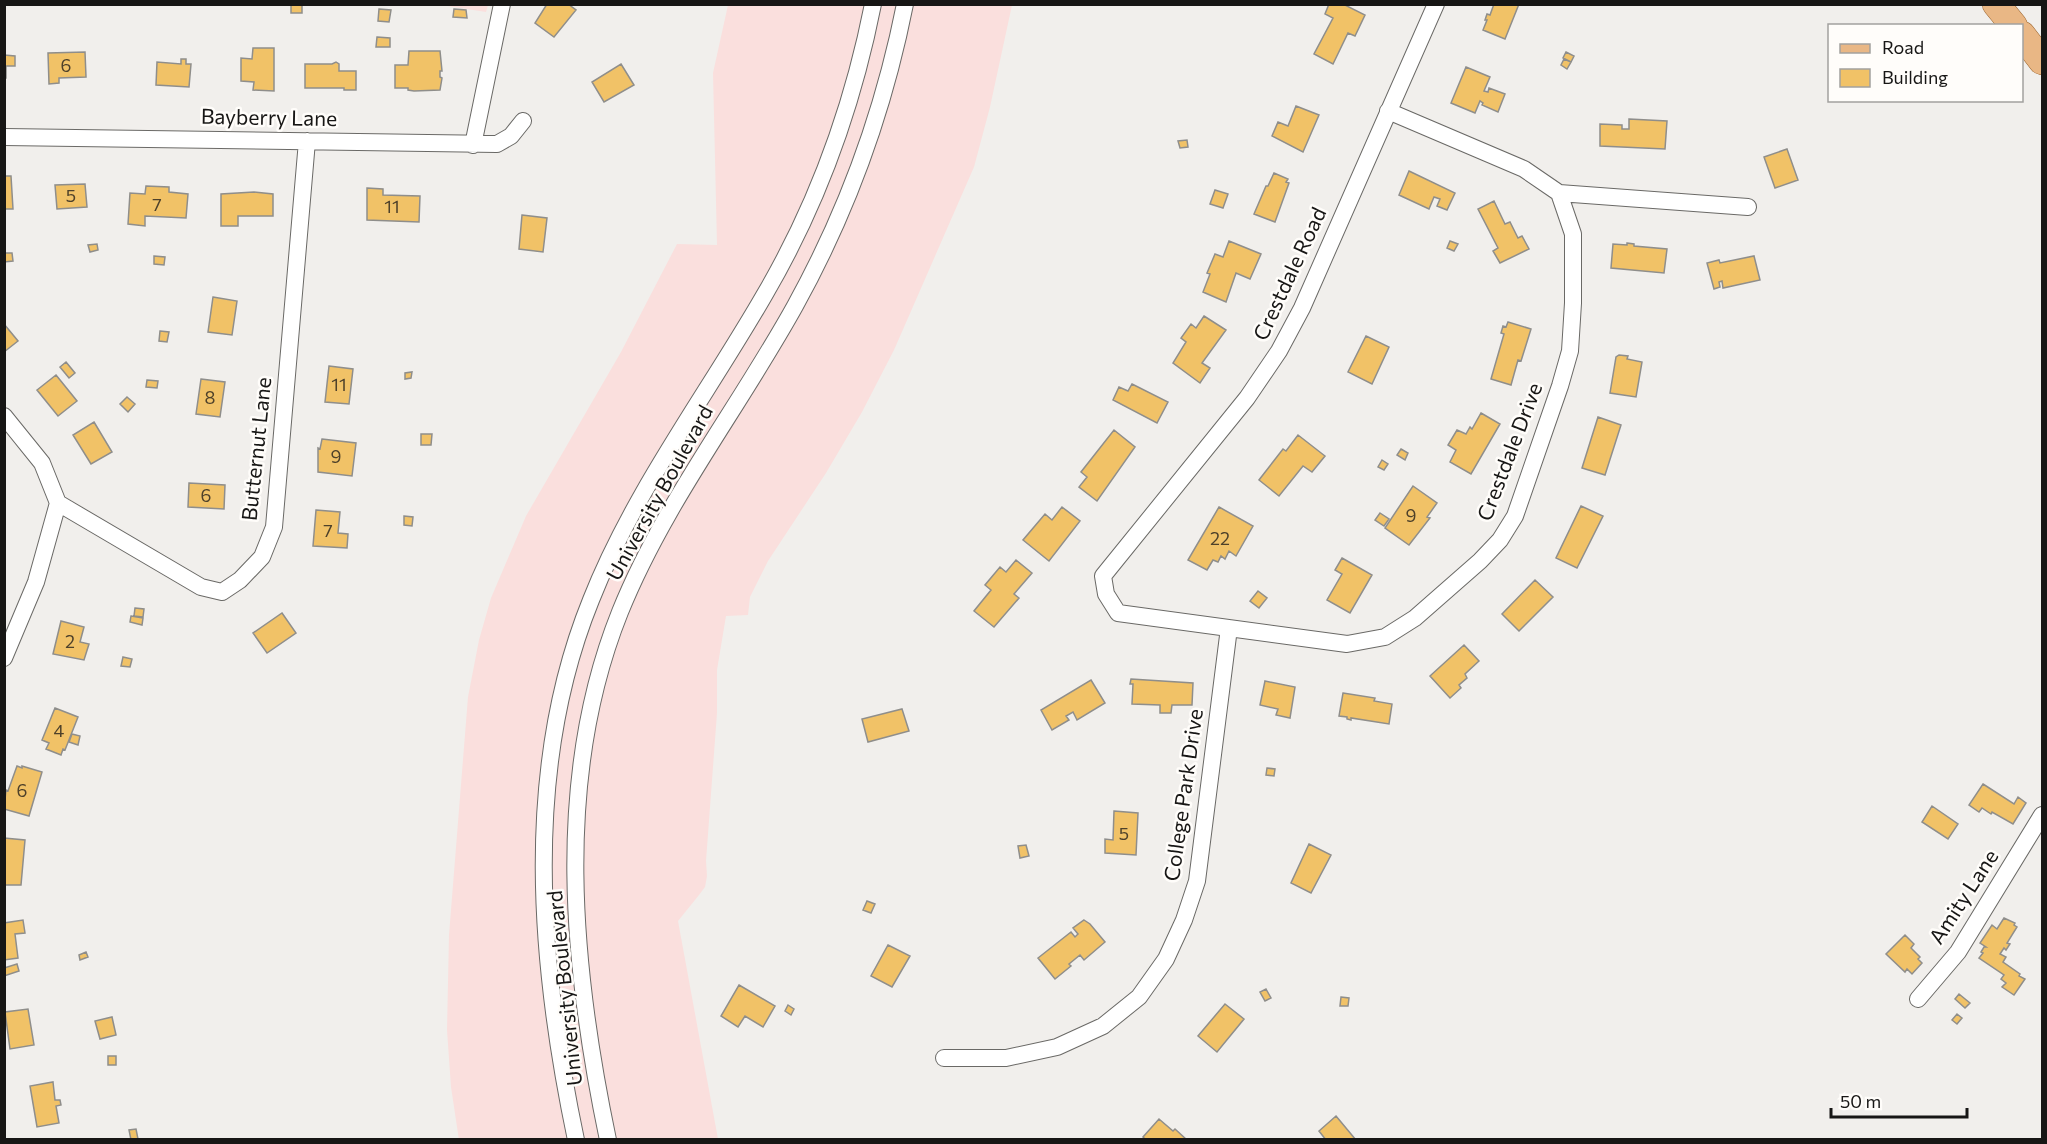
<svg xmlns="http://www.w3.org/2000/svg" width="2047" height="1144" font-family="Commissioner,sans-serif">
<rect width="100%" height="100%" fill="#f1efec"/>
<!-- education -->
<path fill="#fadfdd" d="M441 5 488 4V5L486 12Z
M728 5H1012L990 107 974 167 894 350 862 412 826 473 768 561 750 597 748 615 726 616 717 670V713L706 861 707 876 705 887 699 895 678 921 718 1139 459 1140 451 1087 447 1030 449 935 468 697 479 640 491 598 526 516 621 352 677 244 717 245 713 73Z"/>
<!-- building -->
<path fill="#f1c267" stroke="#8f8e8b" stroke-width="1.5" d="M291 4H302V13H291Z
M547 4H568L576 10 554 37 535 23Z
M1329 4H1343L1365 15 1355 36 1348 33 1333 64 1314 54 1333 18 1325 14Z
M1494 4H1519L1505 39 1483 30 1487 20H1485L1487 14 1490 15Z
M379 9 391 10 389 22 378 21Z
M454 9 466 10 467 18 453 17Z
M377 37 390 38V47H376Z
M253 48H274V91L253 90 254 82 241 81V58L252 59Z
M409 51H440L442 71H440V77L442 78 440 90 414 91 408 90V88H395V65H408Z
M85 52 86 77 59 78V83L49 84 48 53Z
M1566 52 1574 56 1571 62 1563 58Z
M4 55 15 56V66H6V78H4Z
M181 59H186V64H191L189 87 156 85 157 62 181 64Z
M1564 59 1571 62 1567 69 1561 65Z
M336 62 339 64V71H356V90H344V88H305V64H332Z
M621 64 634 85 604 102 592 82Z
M1466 67 1490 77 1484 91 1488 92 1489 88 1505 94 1498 112 1482 105 1483 103 1480 101 1475 113 1451 103Z
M1296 106 1319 115 1303 152 1272 136 1278 122 1288 126Z
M1629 119 1667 121 1665 149 1600 146V124L1622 125V129H1629Z
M1187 140 1188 147 1180 148 1178 141Z
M1787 149 1798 180 1775 188 1764 157Z
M1409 171 1455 193 1447 210 1437 206 1440 199 1434 197 1429 209 1399 195Z
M1274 173 1288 179 1286 182 1289 183 1275 222 1254 214 1266 186H1268Z
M4 176H11L13 209H4Z
M85 184 87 207 57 209 55 185Z
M146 186 169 187V192L188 194 186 218 145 216V226L128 224 130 193 145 194Z
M367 188 383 189V195L420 196 419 222 367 220Z
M1215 190 1228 194 1223 208 1210 204Z
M254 192 273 194V216H238V226H221V194Z
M1494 201 1505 224 1510 222 1518 238 1522 236 1529 249 1500 263 1493 251 1498 248 1478 209Z
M522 215 547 218 543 252 519 249Z
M1229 241 1261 254 1250 279 1236 273 1226 302 1203 292 1210 274 1207 273 1215 254 1223 257Z
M1450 241 1458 244 1454 251 1447 248Z
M1627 243 1634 244V246L1667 249 1664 273 1611 268 1613 244 1627 245Z
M97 244 98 250 90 252 88 245Z
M4 253H12L13 261 4 262Z
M154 256 165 257 164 265 154 264Z
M1754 256 1760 280 1723 288 1722 281 1719 282 1720 287 1714 289 1707 263 1719 260 1720 263Z
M213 297 237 301 232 335 208 332Z
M1204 316 1226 330 1202 363 1210 368 1200 383 1173 363 1186 342 1181 338 1191 324 1196 328Z
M1508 322 1531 329 1521 361 1518 360 1511 385 1491 379 1504 334 1501 333 1503 326 1506 327Z
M4 324 18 341 4 352Z
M160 331 169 332 167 342 159 341Z
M1366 336 1389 347 1372 384 1348 372Z
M1619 355 1628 356 1627 359 1642 362 1636 397 1610 393 1616 357Z
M66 362 75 373 69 378 60 367Z
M329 366 353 369 349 404 325 402Z
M412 372 411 378 405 379V373Z
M56 375 77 401 58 416 37 390Z
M201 379 225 382 220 417 196 414Z
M147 380 158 381 157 388 146 387Z
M1132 384 1168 402 1157 423 1113 400 1119 387 1128 391Z
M127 397 135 404 128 412 120 404Z
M1481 413 1500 424 1471 474 1450 462 1456 450 1448 445 1457 430 1466 434 1470 427 1472 429Z
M1598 417 1621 425 1605 475 1582 468Z
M94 422 112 452 91 464 73 435Z
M1114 430 1135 447 1097 501 1079 487 1087 477 1081 472Z
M421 434H432L431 445H421Z
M1298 435 1325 456 1312 472 1303 466 1279 496 1259 480 1283 449 1286 451Z
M322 439 356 443 352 476 318 472V448L320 449Z
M1401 449 1408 453 1405 460 1397 455Z
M1382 460 1388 464 1384 470 1378 467Z
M189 483 225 485 224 509 188 507Z
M1413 486 1437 503 1427 517 1430 518 1409 545 1385 528Z
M1581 506 1603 516 1577 568 1556 558Z
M1062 507 1080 521 1049 561 1023 540 1045 514 1052 520Z
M1219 507 1253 526 1236 556 1229 551 1225 559 1221 556 1218 562 1213 560 1207 570 1188 560Z
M316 510 340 512 338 533 348 534 347 548 313 546Z
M1380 513 1389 519 1384 526 1375 520Z
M404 516 413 517 412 526 404 525Z
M1342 558 1372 575 1350 613 1327 600 1342 574 1335 570Z
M1016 560 1032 573 1014 594 1019 598 994 627 974 611 991 590 985 585 1000 567 1006 572Z
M1535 580 1553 597 1519 631 1502 614Z
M1258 591 1267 598 1259 608 1250 601Z
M135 608 144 609 143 617 134 616Z
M282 613 296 633 267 653 253 633Z
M131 616 143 618 142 625 130 622Z
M61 621 84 627 80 642 89 644 84 660 53 654Z
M1464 645 1479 661 1465 674 1467 678 1459 685 1461 688 1450 698 1430 676Z
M123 657 132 659 130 667 121 666Z
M1131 679 1193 683 1192 705H1172L1171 713H1160V705L1132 704 1133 684H1130Z
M1091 680 1105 703 1077 720 1073 712 1066 716 1069 720 1052 730 1041 710Z
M1265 681 1295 687 1290 718 1276 715 1278 709 1260 705Z
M1343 693 1375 698 1374 701 1392 704 1389 724 1351 718V720L1347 719V717L1339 716Z
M55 708 78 717 65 750 63 749 61 755 46 749 49 743 42 740Z
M902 709 909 731 868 742 862 719Z
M72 734 80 736 78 745 69 742Z
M17 766 22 768V766L42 772 29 816 4 809 6 790 8 791Z
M1267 768 1275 769 1274 776 1266 775Z
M1983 784 2014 804 2018 797 2026 803 2013 824 1992 812 1991 814 1982 808 1979 812 1969 805Z
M1932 806 1958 824 1948 839 1922 822Z
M1114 811 1138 813 1136 855 1105 853V839L1113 840Z
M4 838 25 840 21 885H4Z
M1309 844 1331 855 1311 893 1291 883Z
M1026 845 1029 856 1020 858 1018 846Z
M867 901 875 904 871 913 863 910Z
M2004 918 2015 923 2014 925 2017 927 2007 943 2010 944 2006 950 2004 948 2000 954 2006 957 2003 962 2020 974 2019 976 2025 979 2014 995 2002 987 2006 983 2001 979 2004 975 1979 958 1983 953 1981 952 1984 947H1986L1980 943 1992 925 1997 929Z
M23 920 25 933 15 934 18 958 4 960V923Z
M1084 920 1090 924 1105 942 1084 960 1080 955 1069 964 1071 966 1055 979 1038 958 1071 932 1075 937 1078 934 1073 928Z
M1905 935 1914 944 1911 948 1920 957 1918 959 1922 963 1912 974 1907 969 1905 972 1886 954Z
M888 945 910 956 892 987 871 976Z
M86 952 88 957 80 960 79 955Z
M17 964 19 971 4 976V968Z
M739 985 775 1006 763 1027 745 1016 738 1027 721 1016Z
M1266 989 1271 998 1265 1001 1260 992Z
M1959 994 1970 1003 1965 1008 1955 999Z
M1341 997 1349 998 1348 1006H1340Z
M1225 1004 1244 1019 1217 1052 1198 1036Z
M788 1005 794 1009 791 1015 785 1011Z
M28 1009 34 1045 10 1049 5 1012Z
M1957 1014 1962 1018 1957 1024 1952 1020Z
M112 1017 116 1035 100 1039 95 1021Z
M108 1056H116V1065H108Z
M53 1082 55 1100H60L61 1105 56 1106 59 1123 37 1127 30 1086Z
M1336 1116 1356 1140H1326L1319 1131Z
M1159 1119 1173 1131 1175 1129 1187 1140H1146L1143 1137Z
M136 1129 138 1139 131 1140 129 1130Z"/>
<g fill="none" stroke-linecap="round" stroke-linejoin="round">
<!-- street casing -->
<g stroke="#6a6966" stroke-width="18">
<path id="street" d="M1436 4 1302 308 1279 351 1247 398 1103 576 1106 594 1118 613 1347 644 1385 637 1415 618 1480 561 1500 540 1515 516 1560 386 1570 351 1573 303V234L1559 193
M1388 111 1524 169 1559 193 1748 207
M4 137 497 144 511 136 523 121
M473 145 502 4
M4 416 42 463 58 503
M58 503 201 587 222 592 240 580 262 557 274 527 307 141
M4 658 36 582 58 503
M1918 999 1958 952 2042 815
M944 1058H1006L1057 1047 1103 1026 1139 997 1166 959 1184 920 1197 881 1229 628
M576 1140C539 964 522 770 591 600 634 491 707 395 765 294 817 205 853 105 873 4
M608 1140C572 968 553 779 620 612 664 503 738 409 795 306 847 212 884 110 905 4"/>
</g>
<!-- primary casing -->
<g stroke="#965f29" stroke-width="28">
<path id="primary" d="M1996 4 2014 26
M2022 35 2042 61"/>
</g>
<!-- street -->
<use href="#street" stroke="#fff" stroke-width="16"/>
<!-- primary -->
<use href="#primary" stroke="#e9b785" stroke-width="27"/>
</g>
<g text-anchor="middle" stroke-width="5" stroke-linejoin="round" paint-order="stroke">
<!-- number labels -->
<g font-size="18" fill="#4e412a">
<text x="66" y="72">6</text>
<text x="71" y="202">5</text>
<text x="157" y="211">7</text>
<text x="392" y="213">11</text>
<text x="339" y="391">11</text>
<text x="210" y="404">8</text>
<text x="336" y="463">9</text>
<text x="206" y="502">6</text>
<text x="1411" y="522">9</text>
<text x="328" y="537">7</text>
<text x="1220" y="545">22</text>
<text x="70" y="648">2</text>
<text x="59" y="737">4</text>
<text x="22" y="797">6</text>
<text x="1124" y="840">5</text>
</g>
<!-- street labels -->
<g font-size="21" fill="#171615" stroke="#fffdfa">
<text transform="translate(269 118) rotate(1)" y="7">Bayberry Lane</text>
<text transform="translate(1290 274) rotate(-65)" y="7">Crestdale Road</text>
<text transform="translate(257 449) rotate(-84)" y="7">Butternut Lane</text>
<text transform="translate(1510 452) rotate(-69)" y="7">Crestdale Drive</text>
<text transform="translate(660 493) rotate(-61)" y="7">University Boulevard</text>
<text transform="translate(1184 795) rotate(-82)" y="7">College Park Drive</text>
<text transform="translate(1964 897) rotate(-57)" y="7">Amity Lane</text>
<text transform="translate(565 988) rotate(-96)" y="7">University Boulevard</text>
</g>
</g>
<!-- border -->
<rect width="2047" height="1144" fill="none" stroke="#171615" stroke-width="12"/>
<!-- legend -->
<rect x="1828" y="24" width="195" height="78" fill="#fffdfa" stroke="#a2a19e" stroke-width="1.5"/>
<rect x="1840" y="44" width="30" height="9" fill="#e9b785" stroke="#a2a19e" stroke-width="1.5"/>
<text x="1882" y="54" font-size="18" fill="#171615">Road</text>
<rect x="1840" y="69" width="30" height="18" fill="#f1c267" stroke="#a2a19e" stroke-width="1.5"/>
<text x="1882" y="84" font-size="18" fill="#171615">Building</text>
<!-- scale -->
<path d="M1831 1108v9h136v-9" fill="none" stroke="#171615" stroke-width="3"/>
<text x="1840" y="1108" font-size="18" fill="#171615" stroke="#fffdfa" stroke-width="4.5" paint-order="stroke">50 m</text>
</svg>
